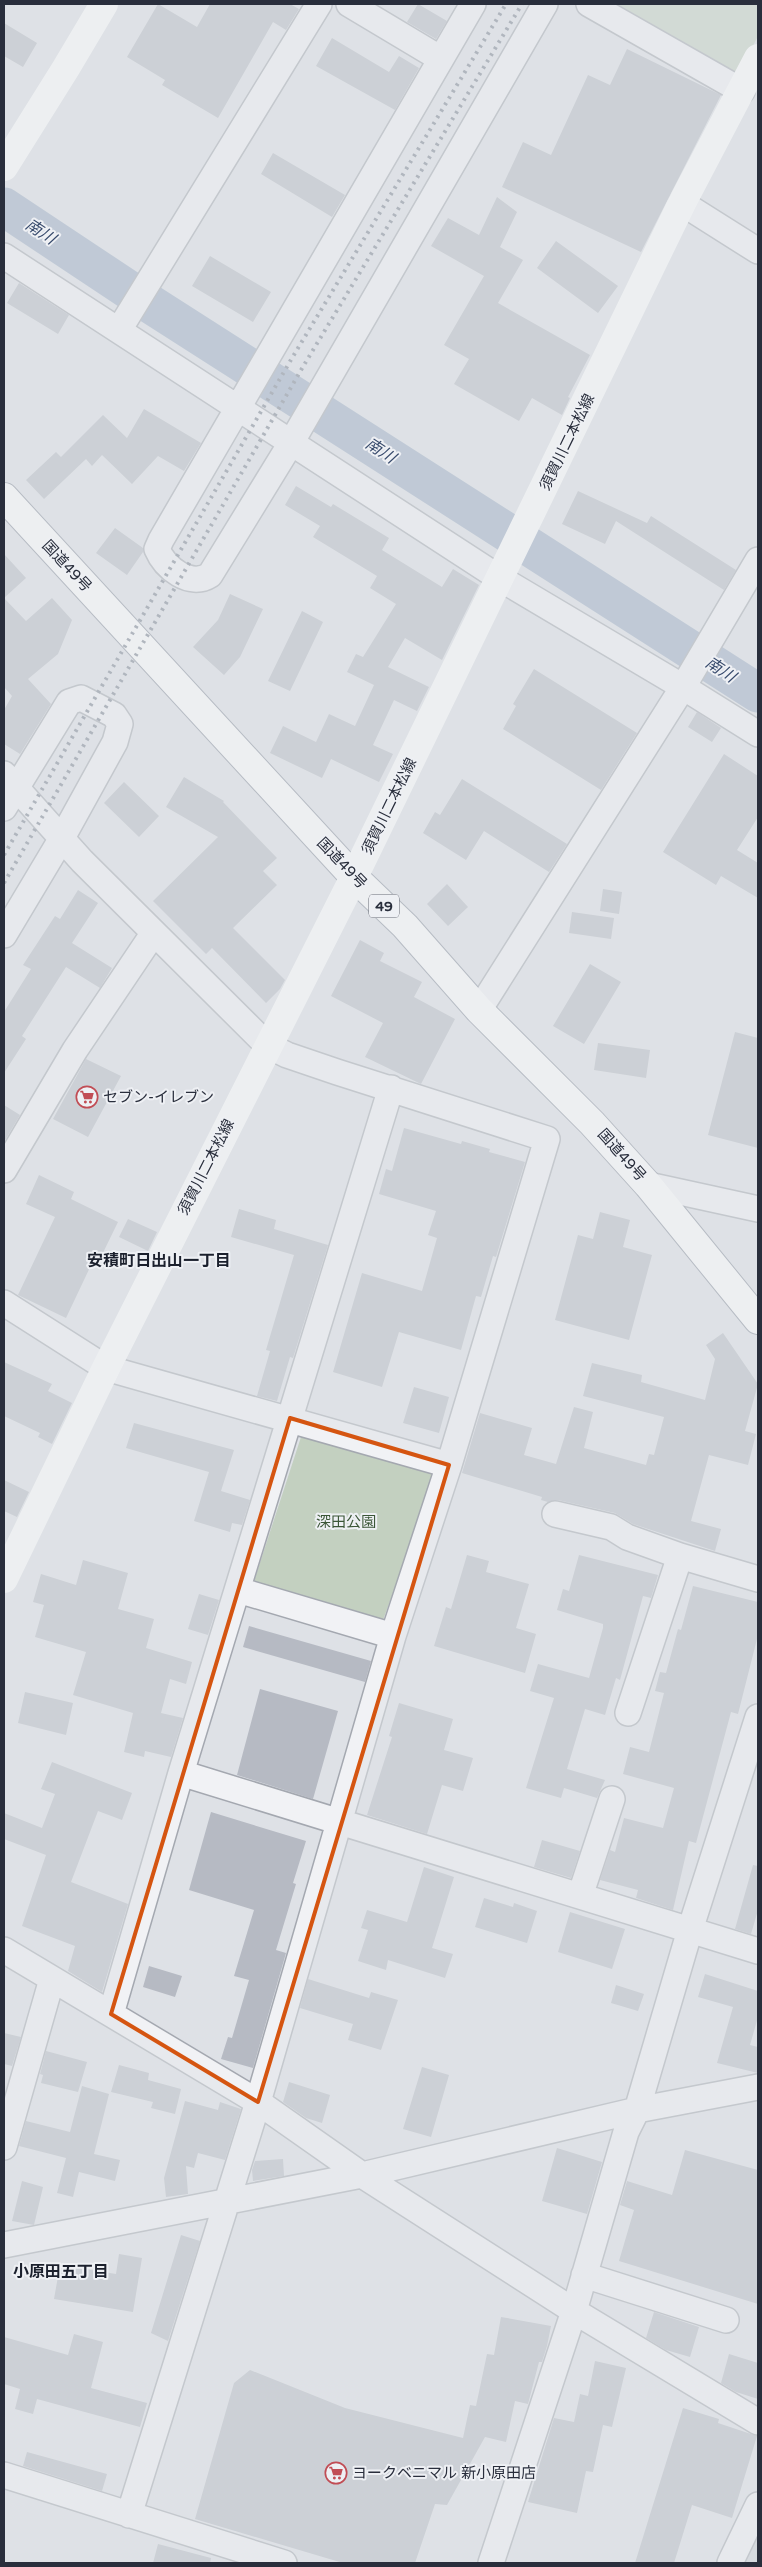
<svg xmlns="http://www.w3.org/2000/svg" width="762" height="2567" font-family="'Varela Round','Noto Sans JP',sans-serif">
<rect width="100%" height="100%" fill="#dee1e6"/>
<!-- built -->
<path fill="#cdd0d8" d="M758 2528V2563H742Z"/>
<!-- green -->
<path fill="#c3d0c0" d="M602 4H758V36L736 79Z
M301 1437 437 1474 383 1620 253 1584Z"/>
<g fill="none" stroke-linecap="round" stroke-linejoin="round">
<!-- river -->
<path stroke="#9cacc4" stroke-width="39" d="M4 207 144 300 758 693"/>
</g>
<!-- building -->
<path fill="#b6bac3" d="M158 4 197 27 210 4H290L299 9 286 30 273 22 218 118 162 85 165 80 127 57Z
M418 4 447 21 436 39 407 22Z
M4 23 37 43 23 67 4 56Z
M332 38 389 72 399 56 419 68 395 110 316 66Z
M627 49 721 95 641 252 502 187 523 142 551 155 588 75 610 85Z
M273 153 345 195 332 217 261 174Z
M497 197 517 212 500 247 523 260 498 303 590 355 568 397 570 398 562 415 532 398 519 421 454 384 469 359 444 345 484 276 431 246 448 218 479 235Z
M556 241 618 286 598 313 537 268Z
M210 256 271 292 253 322 192 286Z
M19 283 69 315 58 334 7 303Z
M144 409 201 443 184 471 158 456 132 484 102 455 92 466 86 459 44 499 26 480 56 452 61 457 103 415 127 438Z
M296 486 331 507 333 504 389 538 382 550 442 587 453 569 479 585 442 660 405 638 388 667 429 687 417 711 394 700 373 745 393 754 379 782 331 759 322 778 270 753 283 726 316 742 329 714 355 726 374 685 347 672 356 654 363 657 396 604 370 588 377 576 313 537 320 526 285 505Z
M578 491 647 523 651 516 736 570 724 590 616 521 605 544 562 524Z
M115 528 143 548V552L127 575 96 553Z
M4 554 26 578 4 598 26 621 52 598 72 620 58 654 28 679 51 704 20 754 4 744V710L12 696 4 687Z
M230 594 263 609 240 657 224 675 193 647 218 620Z
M302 611 323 622 290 691 268 681Z
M534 669 637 733 601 790 503 729 516 706 513 704Z
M697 712 721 728 712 742 688 727Z
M724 754 758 776V817L737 850 758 863V898L721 876 716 885 663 852Z
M184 777 224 801 223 802 277 858 263 871 277 885 233 928 285 980 280 989 266 1003 212 948 206 954 153 901 218 837 166 807Z
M462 779 567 844 549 872 484 831 466 860 423 833 435 812 440 815Z
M124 782 159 816 139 837 104 803Z
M447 884 468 907 448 926 427 904Z
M603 889 622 892 619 914 600 911Z
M78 890 98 903 72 943 112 968 100 988 66 967 22 1036 26 1039 4 1073V1012L31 969 23 965 55 916 60 919Z
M572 912 614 918 611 939 569 933Z
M360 940 384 953 380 961 422 982 414 997 455 1019 421 1084 365 1057 383 1023 331 996Z
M590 964 621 982 584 1044 553 1026Z
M735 1032 758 1038V1148L708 1135Z
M598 1043 650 1050 646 1078 594 1070Z
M86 1059 121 1076 88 1137 53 1119Z
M4 1105 20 1115 4 1142Z
M404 1128 461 1144 462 1141 490 1149 489 1152 525 1162 496 1257 493 1256 481 1297 476 1296 461 1350 399 1332 382 1387 333 1372 362 1273 422 1291 437 1238 428 1235 436 1211 379 1194 386 1169 392 1171Z
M39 1175 74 1192 71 1199 118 1222 98 1263 93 1261 66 1318 18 1295 55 1217 26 1204Z
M239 1209 276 1220 274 1229 328 1245 293 1358 290 1357 277 1401 257 1396 270 1351 266 1350 294 1255 231 1237Z
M600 1212 630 1220 623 1247 652 1255 629 1340 555 1320 578 1235 593 1239Z
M128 1219 157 1232 148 1251 119 1237Z
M723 1333 758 1384 745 1431 756 1434 748 1465 709 1455 691 1521 721 1529 715 1551 633 1524 615 1513 558 1500 548 1502 541 1500 542 1497 462 1473 480 1413 532 1428 524 1455 556 1464 574 1407 593 1412 584 1448 646 1465 649 1454 654 1455 664 1417 583 1396 592 1363 642 1375 641 1382 705 1400 715 1359 706 1345Z
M4 1362 52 1384 48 1391 72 1403 52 1444 38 1437 40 1433 4 1416Z
M414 1387 449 1397 439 1433 403 1423Z
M134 1423 234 1450 221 1491 250 1500 242 1525 232 1523 230 1532 194 1521 209 1472 126 1448Z
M4 1480 29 1492 17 1517 4 1511Z
M467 1555 489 1561 486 1572 529 1584 516 1628 536 1634 525 1673 434 1646 446 1607 451 1609Z
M579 1555 658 1575 651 1598 643 1596 620 1680 616 1678 605 1715 585 1709 567 1769 605 1780 597 1798 564 1788 561 1798 526 1788 554 1698 530 1691 538 1664 589 1678 603 1628V1624L557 1610 563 1589 569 1591Z
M83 1560 128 1573 118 1609 154 1619 146 1648 192 1662 186 1684 170 1679 161 1713 183 1718 171 1757 145 1751 144 1757 124 1752 133 1713 73 1695 86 1652 35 1637 44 1605 33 1602 41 1574 76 1585Z
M693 1586 758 1602V1635L738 1714 731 1712 696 1843 689 1841 673 1910 636 1898 638 1890 600 1880 610 1850 615 1852 624 1818 663 1828 674 1788 623 1774 630 1747 649 1752 664 1693 655 1691 660 1672 666 1673 678 1629 681 1630Z
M199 1594 219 1600 208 1635 188 1629Z
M249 1626 371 1661 365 1682 243 1647Z
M260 1689 338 1711 313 1799 237 1775Z
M25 1692 73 1703 66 1735 18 1723Z
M399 1703 453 1719 444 1750 473 1758 463 1791 442 1785 427 1834 367 1815 392 1737 389 1736Z
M52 1762 132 1793 122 1820 98 1811 71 1882 128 1904 102 1992 68 1971 75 1946 22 1926 46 1855 4 1839V1813L42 1828 55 1794 41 1789Z
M211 1812 306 1841 293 1883 296 1884 276 1950 286 1953 253 2068 221 2059 228 2037 232 2038 249 1980 234 1976 254 1910 189 1890Z
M542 1840 580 1851 571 1878 534 1867Z
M753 1865 758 1866V1910L751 1934 735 1929Z
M424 1867 454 1877 432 1948 453 1954 445 1978 388 1960 386 1970 358 1961 368 1930 361 1928 367 1910 407 1922Z
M484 1898 513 1907 514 1903 537 1911 527 1943 475 1927Z
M570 1912 625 1929 612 1969 558 1952Z
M149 1966 182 1976 175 1997 143 1987Z
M705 1974 758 1991V2017L750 2045 758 2047V2073L717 2063 733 2007 698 1997Z
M308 1979 369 1998 371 1992 398 2000 381 2050 348 2040 353 2024 300 2008Z
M616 1985 644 1994 638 2011 611 2003Z
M4 2033 21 2037 12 2066 4 2064Z
M46 2051 87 2062 78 2092 41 2083 43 2075 40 2074Z
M119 2065 149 2073 148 2080 181 2089 175 2114 151 2108 153 2102 111 2092Z
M422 2067 449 2075 431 2137 403 2129Z
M289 2082 330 2095 322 2123 306 2118 283 2102Z
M82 2086 109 2094 94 2154 120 2160 115 2181 79 2172 73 2197 57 2193 66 2158 19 2146 26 2121 70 2132Z
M185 2101 218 2110 220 2102 241 2109 225 2160 198 2153 194 2168 186 2166 188 2194 166 2197 164 2178Z
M557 2148 602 2162 587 2214 542 2201Z
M685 2150 758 2170V2304L619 2261 634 2210 620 2205 627 2181 672 2195Z
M283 2159 284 2176 253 2181 252 2170 255 2161Z
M22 2181 43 2187 34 2225 12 2221Z
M181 2235 200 2241 168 2341 151 2333Z
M119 2254 142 2258 133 2312 54 2299 60 2265 116 2274Z
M654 2312 699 2327 690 2357 666 2350 646 2338Z
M501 2317 551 2326 547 2346 542 2362H539L528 2404 515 2401 506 2442 485 2437 447 2505 435 2504 415 2563H343L195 2519 234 2383 250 2370 345 2408 463 2438 470 2405 476 2406 487 2354 494 2355Z
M74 2334 103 2342 91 2388 147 2403 140 2427 37 2399 33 2414 15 2409 20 2389 4 2384V2337L68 2355Z
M729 2354 758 2363V2399L736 2392 721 2383Z
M595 2361 626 2368 612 2427 603 2425 593 2472 586 2471 577 2513 528 2502 554 2418 574 2422 580 2394 588 2396Z
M683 2408 719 2419 718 2423 757 2436 732 2518 692 2505 674 2563H635Z
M27 2452 107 2474 102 2491 23 2466Z
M158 2544 211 2558 210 2563H153Z"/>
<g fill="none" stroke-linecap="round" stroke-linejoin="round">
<!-- street casing -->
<g stroke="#a4a8b0" stroke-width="28">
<path id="street" d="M349 4 441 59
M473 4 161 540 157 549C165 568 190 588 210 575L291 443 545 4
M589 4 742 91
M682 203 758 251
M4 256 501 579 683 687 758 734
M119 330 319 4
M4 774 82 861 267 1045 287 1055 337 1072 547 1139 449 1465 393 1636 258 2102 129 2515
M4 808 69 702 81 698 114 715 120 724 115 742 62 838 4 935
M479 1010 683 687 758 560
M4 1170 75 1050 153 934
M648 1185 758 1209
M4 1303 106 1368 449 1465
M555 1514 611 1527 627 1537 680 1556 758 1579
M238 1590 393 1636
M628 1713 680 1556
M181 1773 758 1951
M580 1896 612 1799
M4 1950 258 2102 362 2175 574 2311 758 2422
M111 2014 181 1773 391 1088
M4 2147 52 1979
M4 2245 362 2175 637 2110 758 2087
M584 2275 726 2320
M4 2475 284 2563
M491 2563 574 2311 626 2132 637 2110 690 1930 758 1717
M730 2563 758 2505"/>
</g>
<!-- highway casing -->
<g stroke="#878e9c" stroke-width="30">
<path id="highway" d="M4 497 354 877 405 926 479 1010 592 1123 648 1185 758 1320"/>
</g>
<!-- street -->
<use href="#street" stroke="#f1f2f5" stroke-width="25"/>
<!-- secondary -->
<path stroke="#fff" stroke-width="28" d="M4 167 66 68 104 4
M4 1579 106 1368 354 877 682 203 758 58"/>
<!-- highway -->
<use href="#highway" stroke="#fff" stroke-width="28"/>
<!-- rail -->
<path stroke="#79808f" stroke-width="4" stroke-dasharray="2.5 5" stroke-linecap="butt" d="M4 855 292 358 506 4
M4 883 304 365 522 4"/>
</g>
<!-- marked area -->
<path d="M0 0H762V2567H0ZM290 1418 449 1465 258 2102 111 2014Z" fill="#dee1e6" fill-opacity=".55" fill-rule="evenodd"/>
<path fill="none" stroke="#d55511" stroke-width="4" stroke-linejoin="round" d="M290 1418 449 1465 258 2102 111 2014Z"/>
<!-- icons -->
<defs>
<g id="supermarket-ring" transform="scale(1.125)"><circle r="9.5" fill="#eef0f4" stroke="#c14d55" stroke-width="1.5"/><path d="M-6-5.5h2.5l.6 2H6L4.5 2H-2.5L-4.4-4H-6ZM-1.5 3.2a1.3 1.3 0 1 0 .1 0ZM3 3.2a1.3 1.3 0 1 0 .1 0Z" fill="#c14d55"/></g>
</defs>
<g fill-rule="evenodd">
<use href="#supermarket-ring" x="87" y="1097"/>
<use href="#supermarket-ring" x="336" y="2473"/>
</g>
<g text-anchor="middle" stroke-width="4" stroke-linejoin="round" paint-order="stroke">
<!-- shield labels -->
<rect fill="#eef0f4" stroke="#646873" stroke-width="1" x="369" y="894.5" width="30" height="23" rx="4"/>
<g font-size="14" font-weight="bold" fill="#292e3c">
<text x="384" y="911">49</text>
</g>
<!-- street labels -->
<g font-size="15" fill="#292e3c" stroke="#eef0f4">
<text transform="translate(567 442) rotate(-64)" y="5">須賀川二本松線</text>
<text transform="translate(67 566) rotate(47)" y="5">国道49号</text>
<text transform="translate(389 806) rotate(-64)" y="5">須賀川二本松線</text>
<text transform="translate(342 863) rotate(46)" y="5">国道49号</text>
<text transform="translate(622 1155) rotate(48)" y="5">国道49号</text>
<text transform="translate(206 1167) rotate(-63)" y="5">須賀川二本松線</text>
</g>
<!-- poi labels -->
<g font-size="15" fill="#292e3c" stroke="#eef0f4" text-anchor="start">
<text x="103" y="1102">セブン-イレブン</text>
<text x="352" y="2478">ヨークベニマル 新小原田店</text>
</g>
<!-- park labels -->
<g font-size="15" fill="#3b5637" stroke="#eef0f4">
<text x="346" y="1527">深田公園</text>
</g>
<!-- water labels -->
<g font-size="16" font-style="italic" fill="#374a6c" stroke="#eef0f4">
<text transform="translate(41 231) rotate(33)" y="6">南川</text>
<text transform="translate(381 450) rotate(33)" y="6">南川</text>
<text transform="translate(721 669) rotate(33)" y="6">南川</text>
</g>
<!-- neighbourhood labels -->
<g font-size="16" font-weight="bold" fill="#1b202d" stroke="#eef0f4">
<text x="159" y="1266">安積町日出山一丁目</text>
<text x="61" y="2277">小原田五丁目</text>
</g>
</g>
<!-- border -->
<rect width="762" height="2567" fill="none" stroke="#292e3c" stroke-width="10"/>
</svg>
